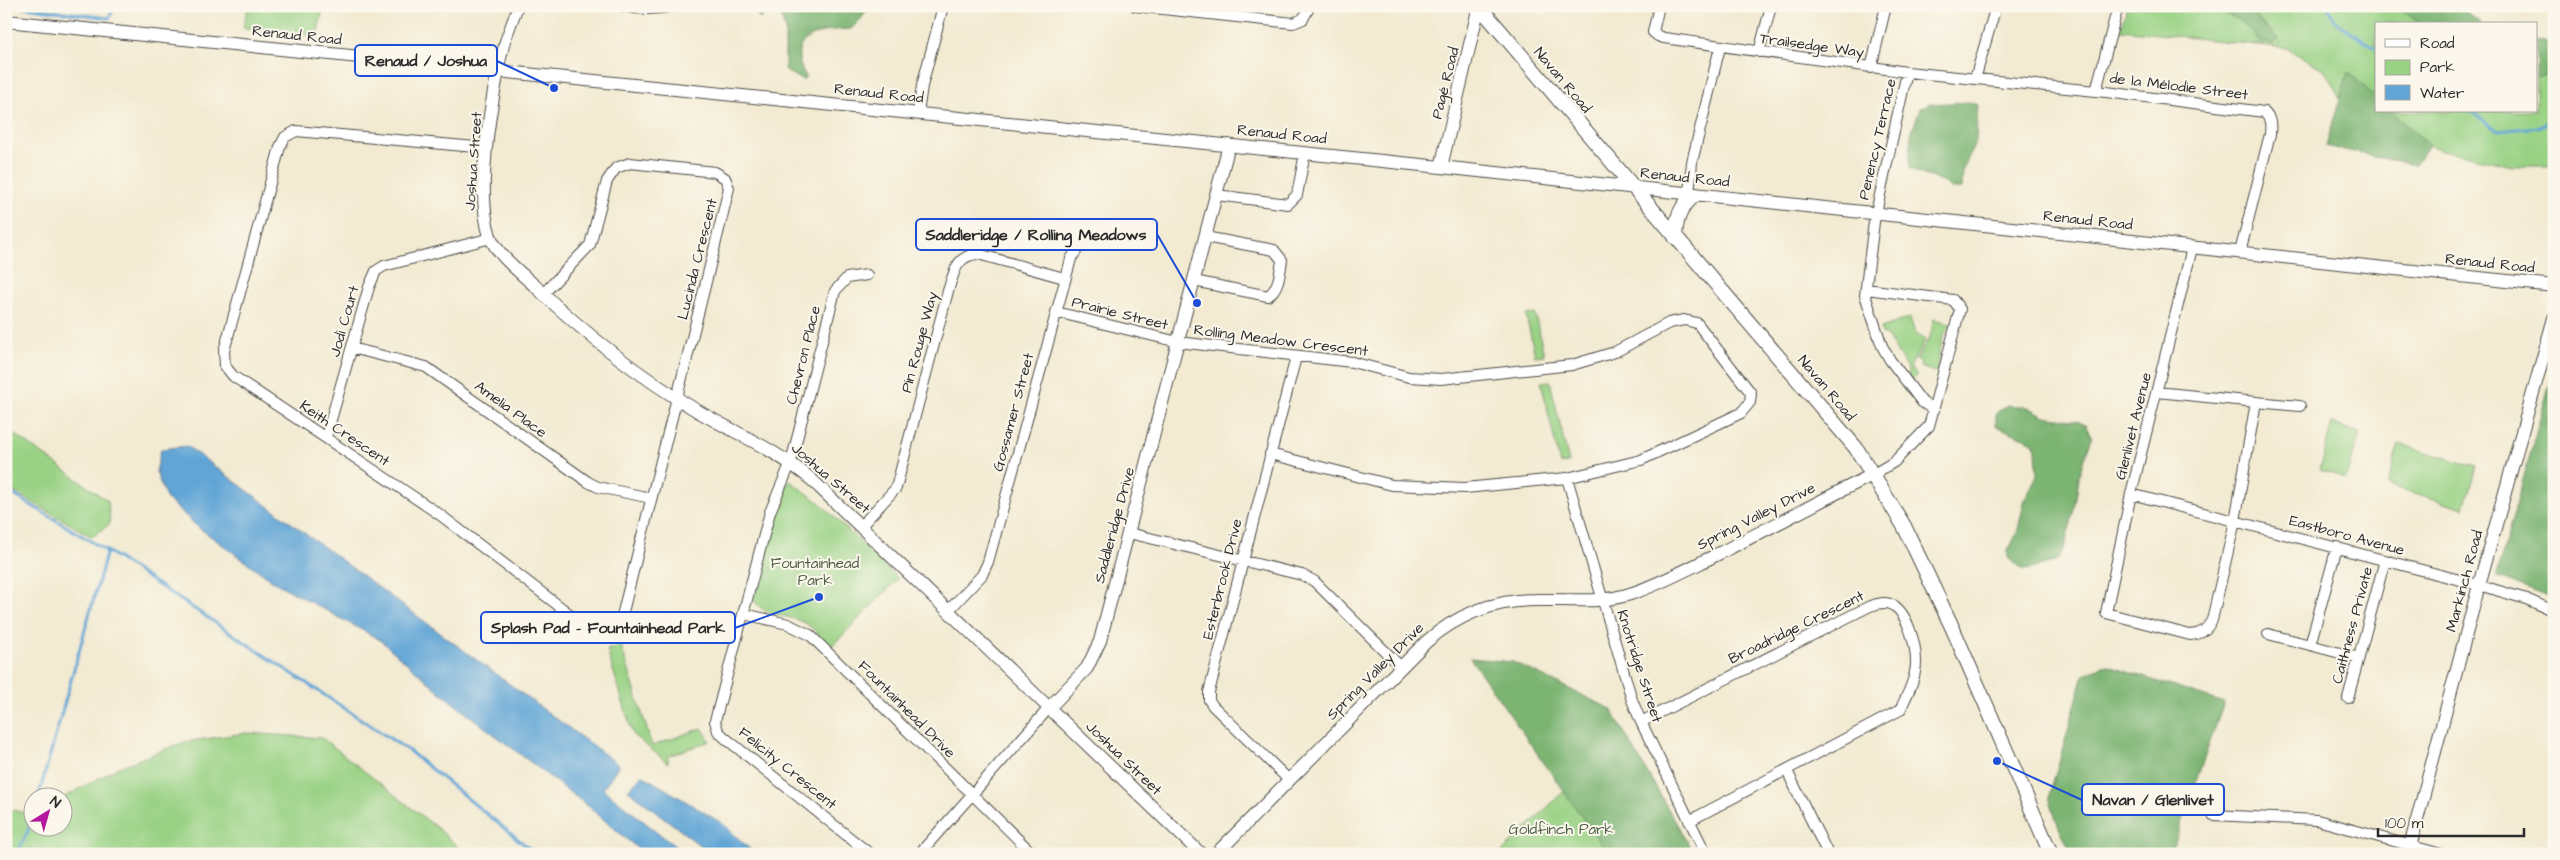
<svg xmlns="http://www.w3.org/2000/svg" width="2560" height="860" font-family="'Architects Daughter',sans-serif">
<rect width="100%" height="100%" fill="#fbf7ec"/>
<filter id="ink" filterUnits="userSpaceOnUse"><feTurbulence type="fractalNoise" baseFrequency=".02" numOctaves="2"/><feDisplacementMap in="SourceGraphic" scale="10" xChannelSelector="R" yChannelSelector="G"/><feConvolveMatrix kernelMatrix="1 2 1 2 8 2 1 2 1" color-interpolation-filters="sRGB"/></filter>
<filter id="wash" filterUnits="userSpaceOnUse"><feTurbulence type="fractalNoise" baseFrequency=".0096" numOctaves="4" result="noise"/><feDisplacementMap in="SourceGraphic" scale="20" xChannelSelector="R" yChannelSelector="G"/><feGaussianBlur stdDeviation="1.12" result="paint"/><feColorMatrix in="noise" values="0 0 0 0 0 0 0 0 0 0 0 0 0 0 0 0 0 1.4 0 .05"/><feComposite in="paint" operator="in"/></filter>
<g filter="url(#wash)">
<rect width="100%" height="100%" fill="#f2ead1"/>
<!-- green -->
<path fill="#9ad285" stroke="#627e58" d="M248 6H324L318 30 319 36 243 28Z
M2127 6H2241L2281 44 2271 31 2260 22 2250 6H2396L2421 24H2376V98L2349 73 2340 98 2325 70 2286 48 2121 30Z
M2554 72V166H2512L2439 149 2429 145 2391 111H2536V78Z
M1535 314 1544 355 1535 356 1526 315Z
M1910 318 1915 333 1925 340 1910 367 1917 376 1912 381 1908 376V370L1887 336 1882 334 1881 328Z
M1934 319 1952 324C1940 334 1938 360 1938 373L1920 367 1921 362 1916 360 1927 341H1929Z
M1550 381 1569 463 1560 464 1541 382Z
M2332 424 2360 433 2346 478 2319 470Z
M6 428 108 501 110 524 92 537 6 487Z
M2399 444 2476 467 2464 508 2387 485Z
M790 481 819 502 898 579 831 647C823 640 814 628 805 623 786 613 764 619 753 598L784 488Z
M621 645 652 746 702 728 710 741 668 756V763L633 735 607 650Z
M246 733 322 738 441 831 465 854H6V809L32 814V828H62L63 798 117 768 184 742Z
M1565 790 1608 854H1500Z"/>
<!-- forest -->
<path fill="#7bb472" stroke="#53704e" d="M759 6H867C866 16 858 22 851 29 820 30 783 36 806 77L803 80 787 72 785 68V30L780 12 772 9 760 19 757 15Z
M2197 6H2250L2260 22 2277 38 2273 44 2259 42C2248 22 2223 8 2200 9Z
M2396 6H2458L2482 24H2421Z
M2536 41 2554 43V72L2536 78Z
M2348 72 2376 98V111H2391L2429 145 2415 165 2326 146Z
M1969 102 1978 105 1976 141 1963 170 1962 188 1952 189C1938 175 1926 179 1910 168 1910 156 1909 143 1912 131 1915 123 1918 116 1920 108L1929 104Z
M2554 368V599L2496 577Z
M2007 405 2014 407H2028L2045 416 2079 421 2085 425 2092 437C2088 450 2081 464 2079 478 2077 495 2068 548 2057 560 2053 563 2047 563 2042 565 2025 572 2023 572 2008 558V551L2017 533 2025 499 2037 475 2036 448 2033 442 1996 426V413Z
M1470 658 1513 662 1611 709 1694 854H1608Z
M2106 665 2224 703 2170 854H2072L2058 825 2049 797 2084 674Z"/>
<!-- water -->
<path fill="#61a5d6" stroke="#466880" d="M187 446 619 765 603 789 685 854H644L589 807 453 703 380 640 274 582 199 528 166 498 156 472 161 449Z
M642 775 722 823 755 854H711L628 790Z"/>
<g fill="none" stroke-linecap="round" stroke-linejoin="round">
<!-- stream -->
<path stroke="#61a5d6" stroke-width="3" d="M17 6 109 18 115 6
M2327 6 2335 21 2376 48
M2463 111 2472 112 2498 131 2537 127 2554 120
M6 490 107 551 409 751 536 854
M38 798 107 551
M17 854 28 831 32 816"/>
</g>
</g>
<g filter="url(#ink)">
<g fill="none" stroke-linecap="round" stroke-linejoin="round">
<!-- minor casing -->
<g stroke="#494844" stroke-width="12">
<path id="minor" d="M622 6C639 10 657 10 674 6
M1135 6 1293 23 1303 19 1310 6
M1659 6 1653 32 1658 36 1664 38 1907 72 2106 92 2264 112C2271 119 2271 124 2270 134L2240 252
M1759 52 1771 6
M1871 68 1886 6
M498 71 505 41 518 6
M1907 72 1874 222 1865 295 1882 346 1890 360 1922 402 1934 410
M1975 79 1996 6
M2096 91 2118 6
M918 113 922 86 943 6
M487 148 296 131 285 137 280 147 224 351 225 366 233 376 439 514 589 629C602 635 609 634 620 624 656 478 694 334 729 188L725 178 715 172 630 163 616 168 607 181 590 245 543 294
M1689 194 1692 162 1720 47
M1216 195 1288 204 1297 195 1305 153
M867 275 847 278 835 291 791 462 770 512 715 721 718 731 724 737 870 854
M1194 281 1268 296C1279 288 1280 273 1282 260L1274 250 1205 237
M1866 289 1953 300 1960 309 1929 426 1894 462 1872 475
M1056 312 1178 342 1352 362 1409 377 1441 379 1572 365 1615 352 1669 323 1684 320 1697 323 1751 393 1750 402 1741 413 1641 460 1567 478 1465 488 1392 485 1270 454
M352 348 426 367 588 482 598 487 651 498
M2157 392 2256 402 2235 521 2212 620C2206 631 2201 634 2190 635L2106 613 2131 494 2192 248
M2256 402 2300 406
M326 437 369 287 376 271 384 266 491 238
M1567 478 1632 700 1641 722 1706 854
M2131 494 2479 585 2526 599 2554 611
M861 526 896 488 948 291C954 273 956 255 978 254L1064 278
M1129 533 1302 575 1314 581 1401 667
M948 611 982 575 988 562 1071 259 1080 245 1110 226
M744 614 788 624 810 635 1033 854
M2268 634 2359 658
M2310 645 2337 547
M2348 698 2385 560
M1641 722 1870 606C1878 604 1885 601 1893 605 1908 614 1916 645 1916 662 1916 679 1907 695 1900 710L1689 821
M1787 771 1828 854
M1289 780 1213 706 1209 700V692L1296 357
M2213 815 2317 820 2441 854
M919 854 1049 708"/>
</g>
<!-- tertiary casing -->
<g stroke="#494844" stroke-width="14">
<path id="tertiary" d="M6 21 1441 167 2554 286
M498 71C489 114 476 195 490 236 497 255 520 272 535 286 584 333 637 375 696 410 735 433 777 450 812 480L1201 854
M1441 167 1479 6
M1049 708 1087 668 1100 641 1229 145
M1216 854 1426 642C1457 615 1495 600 1536 600 1568 599 1599 604 1630 594 1658 585 1684 571 1710 558 1764 531 1818 502 1872 475
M2408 854 2479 585 2554 318"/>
</g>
<!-- secondary casing -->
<g stroke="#494844" stroke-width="16">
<path id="secondary" d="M1479 6 1856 448 1904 526 1953 629 2051 854
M1675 237C1676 219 1680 206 1695 195"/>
</g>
<!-- minor -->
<use href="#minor" stroke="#fff" stroke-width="10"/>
<!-- tertiary -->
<use href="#tertiary" stroke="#fff" stroke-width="12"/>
<!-- secondary -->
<use href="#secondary" stroke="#fff" stroke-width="14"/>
</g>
</g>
<g text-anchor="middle" stroke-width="4" stroke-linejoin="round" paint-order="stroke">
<!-- street labels -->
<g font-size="15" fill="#2b2b2b" stroke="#fbf7ec">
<text transform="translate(297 35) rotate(6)" y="5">Renaud Road</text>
<text transform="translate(1812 45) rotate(8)" y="5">Trailsedge Way</text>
<text transform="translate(1563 80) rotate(50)" y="5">Navan Road</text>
<text transform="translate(1445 83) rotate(-76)" y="5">Pagé Road</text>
<text transform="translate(2179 86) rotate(7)" y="5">de la Mélodie Street</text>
<text transform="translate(879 93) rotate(6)" y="5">Renaud Road</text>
<text transform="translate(1282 134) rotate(6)" y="5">Renaud Road</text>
<text transform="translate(1877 139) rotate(-77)" y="5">Penency Terrace</text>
<text transform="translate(473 161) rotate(-86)" y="5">Joshua Street</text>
<text transform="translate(1685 177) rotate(6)" y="5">Renaud Road</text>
<text transform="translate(2088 220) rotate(6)" y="5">Renaud Road</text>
<text transform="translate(697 259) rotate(-76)" y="5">Lucinda Crescent</text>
<text transform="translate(2490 263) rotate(6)" y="5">Renaud Road</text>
<text transform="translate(1120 313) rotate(14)" y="5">Prairie Street</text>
<text transform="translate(344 321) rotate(-74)" y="5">Jodi Court</text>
<text transform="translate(1281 340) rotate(7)" y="5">Rolling Meadow Crescent</text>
<text transform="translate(919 342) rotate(-75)" y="5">Pin Rouge Way</text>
<text transform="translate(803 355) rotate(-76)" y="5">Chevron Place</text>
<text transform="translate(1827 388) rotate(50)" y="5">Navan Road</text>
<text transform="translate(511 409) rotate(36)" y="5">Amelia Place</text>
<text transform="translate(1013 412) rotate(-75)" y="5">Gossamer Street</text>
<text transform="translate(2133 426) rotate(-76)" y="5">Glenlivet Avenue</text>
<text transform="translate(345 433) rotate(34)" y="5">Keith Crescent</text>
<text transform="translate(831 478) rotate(41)" y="5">Joshua Street</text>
<text transform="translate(1756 516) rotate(-27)" y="5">Spring Valley Drive</text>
<text transform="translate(1114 525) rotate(-75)" y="5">Saddleridge Drive</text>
<text transform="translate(2347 535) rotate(15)" y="5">Eastboro Avenue</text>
<text transform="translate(1222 579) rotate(-76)" y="5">Esterbrook Drive</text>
<text transform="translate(2464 581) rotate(-75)" y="5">Markinch Road</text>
<text transform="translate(2352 625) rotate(-75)" y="5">Caithness Private</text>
<text transform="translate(1796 627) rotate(-26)" y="5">Broadridge Crescent</text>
<text transform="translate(1640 666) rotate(72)" y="5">Knotridge Street</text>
<text transform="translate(1375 671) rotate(-45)" y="5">Spring Valley Drive</text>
<text transform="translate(907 709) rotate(45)" y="5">Fountainhead Drive</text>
<text transform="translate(1124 758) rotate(44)" y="5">Joshua Street</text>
<text transform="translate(788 768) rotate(39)" y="5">Felicity Crescent</text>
</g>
<!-- park labels -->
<g font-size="15" fill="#4c5d46" stroke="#fbf7ec">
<text x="815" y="568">Fountainhead<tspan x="815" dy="17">Park</tspan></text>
<text x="1561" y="834">Goldfinch Park</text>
</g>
</g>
<!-- callouts -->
<path fill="none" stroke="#1d4ed8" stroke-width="2" d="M554 88L497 61M1197 303L1157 234M819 597L735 628M1997 761L2082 800"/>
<g fill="#1d4ed8" stroke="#fbf7ec" stroke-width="2">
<circle cx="554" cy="88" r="5"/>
<circle cx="1197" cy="303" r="5"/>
<circle cx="819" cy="597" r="5"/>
<circle cx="1997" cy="761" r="5"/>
</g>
<g fill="#fbf7ec" stroke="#1d4ed8" stroke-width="2">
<rect x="355" y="45" width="142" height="31" rx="5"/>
<rect x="916" y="219" width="241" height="31" rx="5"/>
<rect x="481" y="612" width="254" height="31" rx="5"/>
<rect x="2082" y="784" width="142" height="31" rx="5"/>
</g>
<g font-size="16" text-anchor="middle" font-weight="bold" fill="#2b2b2b">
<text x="426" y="66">Renaud / Joshua</text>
<text x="1036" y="240">Saddleridge / Rolling Meadows</text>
<text x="608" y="633">Splash Pad - Fountainhead Park</text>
<text x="2153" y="805">Navan / Glenlivet</text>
</g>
<!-- margin -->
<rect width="2560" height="860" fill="none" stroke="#fbf7ec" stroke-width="25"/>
<!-- legend -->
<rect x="2375" y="22" width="162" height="90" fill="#fbf7ec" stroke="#a8a59f"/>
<rect x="2385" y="39" width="25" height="8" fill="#ffffff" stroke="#a8a59f"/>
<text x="2420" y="48" font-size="15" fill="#2b2b2b">Road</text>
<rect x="2385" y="60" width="25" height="15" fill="#9ad285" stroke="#a8a59f"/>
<text x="2420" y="72" font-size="15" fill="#2b2b2b">Park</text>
<rect x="2385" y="85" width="25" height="15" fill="#61a5d6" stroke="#a8a59f"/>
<text x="2420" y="98" font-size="15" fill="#2b2b2b">Water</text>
<!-- north arrow -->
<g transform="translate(48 812) rotate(37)"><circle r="24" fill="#fbf7ec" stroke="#a8a59f"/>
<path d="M0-4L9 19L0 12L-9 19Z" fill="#b5179e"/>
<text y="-8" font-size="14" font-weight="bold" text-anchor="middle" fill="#2b2b2b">N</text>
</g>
<!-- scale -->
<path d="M2378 828v8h146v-8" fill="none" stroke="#2b2b2b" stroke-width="2.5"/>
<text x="2385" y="828" font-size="15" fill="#2b2b2b" stroke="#fbf7ec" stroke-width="4" paint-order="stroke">100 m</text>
</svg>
